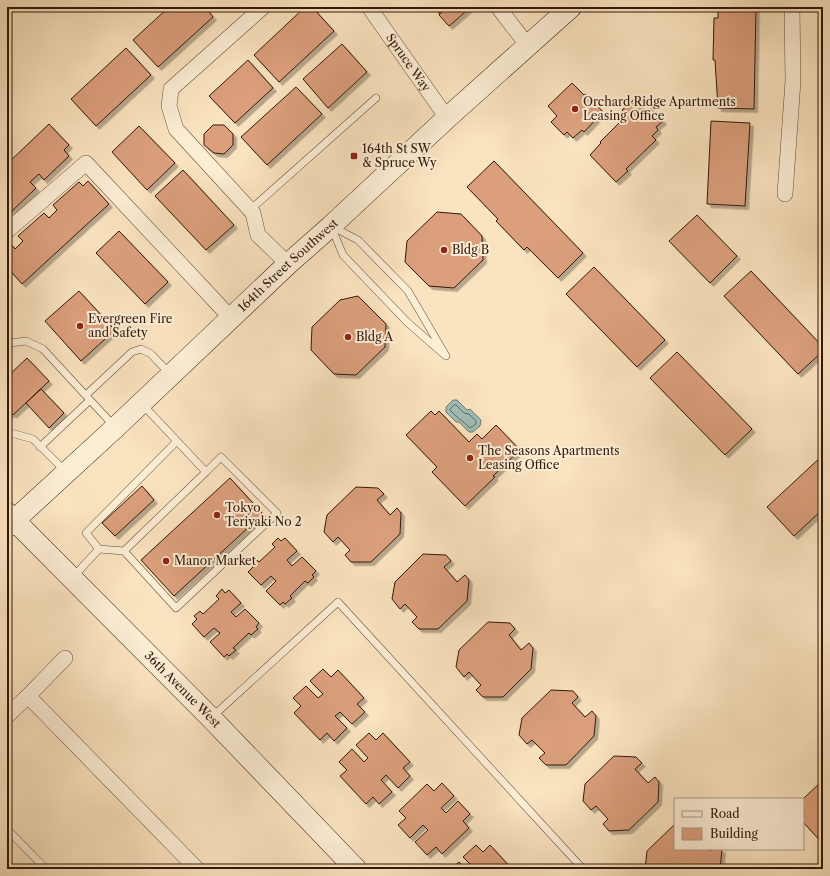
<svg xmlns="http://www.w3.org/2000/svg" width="830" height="876" font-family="'Libre Caslon Text',serif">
<defs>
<filter id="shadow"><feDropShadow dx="3.5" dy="3.5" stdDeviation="0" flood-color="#0004"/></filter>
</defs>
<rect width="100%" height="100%" fill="#fae3bf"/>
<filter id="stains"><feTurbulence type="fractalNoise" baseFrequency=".005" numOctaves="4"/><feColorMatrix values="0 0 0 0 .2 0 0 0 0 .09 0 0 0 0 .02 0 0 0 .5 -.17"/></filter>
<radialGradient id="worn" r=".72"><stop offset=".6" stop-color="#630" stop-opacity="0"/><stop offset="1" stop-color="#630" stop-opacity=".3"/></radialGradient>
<!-- water -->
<path fill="#9fbdb7" stroke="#737b72" d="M453 400H457L467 410 470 409 481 420 480 426 473 432H469L459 422H456L446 412V407Z"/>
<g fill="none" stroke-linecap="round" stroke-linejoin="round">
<!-- shore -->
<path stroke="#686a61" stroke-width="1" d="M454 405H456L464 413 469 414 476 421V424L470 428C463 421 456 417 450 410Z"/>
</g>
<!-- building -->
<path fill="#db9f7b" stroke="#32180b" filter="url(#shadow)" d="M169 7H205L213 17 158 67 133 40Z
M305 7H312L334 31 279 82 254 55Z
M433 7H447L440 14Z
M447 7H471L449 26 439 15Z
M718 7H756L754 109 718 108 715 60H713L714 18H718Z
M342 44 367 72 328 108 303 79Z
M126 48 151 75 96 126 71 99Z
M248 60 273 88 235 123 209 96Z
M572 83 584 95 586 94 603 112 584 132 582 130 573 138 567 132 564 135 551 122 557 116 548 106Z
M296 87 322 114 267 165 241 137Z
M639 95 663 121 656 127 658 130 652 136 656 140 626 169 628 171 616 182 590 155 601 143 600 142 627 115 622 110Z
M711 121 750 123 745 206 707 204Z
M49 124 69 145 64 150 69 156 44 180 39 174 30 182 36 188 11 212 7 208V164Z
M213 125H224L233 134V145L224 154 214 153 204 145V134Z
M139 126 175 163 147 190 112 152Z
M494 161 583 253 558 278 527 247 524 250 496 221 498 219 467 187Z
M183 170 234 225 206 250 155 196Z
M88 181 109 204 22 284 7 267V247L11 244 15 249 23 241 18 236 44 213 49 218 57 210 53 205 79 182 83 186Z
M437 212 461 214 482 236 483 260 454 288 429 286 405 262 407 241Z
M697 215 737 256 710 283 669 241Z
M119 231 168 282 145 304 96 253Z
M594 267 665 340 637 367 566 294Z
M751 271 823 347V351L798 374 724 296Z
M79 291 115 330 81 361 45 321Z
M358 296 386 324 385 347 356 375 334 374 311 350 312 327 340 300Z
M677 352 752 429 725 455 650 378Z
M27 358 49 381 13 415 11 413 7 417V377Z
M41 389 64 413 49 428 26 403Z
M431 411 435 415 439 411 469 442 477 434 482 439 496 425 520 450 493 476 495 477 465 506 432 472 437 467 406 435Z
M823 455V509L794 536 767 507Z
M230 478 263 514 174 596 141 560Z
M142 486 154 500 115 536 102 523Z
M356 487 378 488 384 494 377 500 390 515 397 508 401 513 400 534 371 562H351L345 555 350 550 338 537 333 542 324 532 327 515Z
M278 538 281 541 285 538 297 551 287 560 292 566 302 557 316 571 312 575 314 577 308 583 305 581 290 596 292 598 285 604 283 602 280 605 266 591 276 581 271 576 261 585 248 572 253 567 250 564 256 559 259 562 275 547 272 544Z
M423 554 446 555 451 561 444 567 457 582 465 575 469 580 467 601 438 629H419L412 622 417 617 405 604 400 609 392 599 395 582Z
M222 589 225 593 229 590 241 603 231 612 236 617 245 609 259 623 256 627 258 629 251 635 249 633 233 648 236 650 229 656 227 654 224 657 210 642 220 633 214 628 204 637 192 624 197 619 194 616 200 611 203 614 219 599 216 596Z
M488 622 510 623 515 629 509 635 521 650 529 643 533 648 531 669 503 697H483L476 690 481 685 469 672 464 677 456 667 459 650Z
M323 669 331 677 338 670 364 698 357 704 365 712 352 724 340 712 335 716 347 728 334 741 327 733 320 740 294 713 301 706 293 698 306 686 318 698 323 694 310 681Z
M551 690 573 691 578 697 572 703 585 717 592 711 596 716 594 736 566 765H546L539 758 545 753 532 740 527 744 519 735 522 718Z
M369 733 376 740 383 733 410 762 403 768 410 776 398 788 386 775 381 780 392 792 379 804 373 797 366 804 340 776 347 770 339 762 352 749 364 762 368 758 356 745Z
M614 756 636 757 642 763 635 769 648 783 655 777 659 782 658 802 629 830 609 831 603 824 608 819 596 806 591 810 583 801 585 784Z
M823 780V844L803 822V799Z
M442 783 454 796 441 808 446 813 458 801 470 814 463 821 469 828 442 854 436 847 427 855 415 842 428 830 423 825 410 838 398 825 406 818 399 811 427 784 434 791Z
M675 824V849H709L710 851 712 849H722L720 869H645L647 851Z
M476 845 483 852 490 845 512 869H475L463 857Z
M459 862 466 869H451Z"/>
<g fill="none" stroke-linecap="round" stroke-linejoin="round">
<!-- lane casing -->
<g stroke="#644b38" stroke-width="8">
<path id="lane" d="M250 210 376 98
M331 226 358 240 408 291 446 356 407 322 343 255Z
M7 346 10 343 26 341 43 349 114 426
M86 395 132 352 141 349 151 354 170 374
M7 435 11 433 33 439 65 471
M177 441 86 533 99 549 124 551 176 608 277 513 221 457 206 472
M40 447 90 400
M124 551 206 472 143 405
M73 577 99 549
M212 717 338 602 583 869
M7 829 46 869"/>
</g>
<!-- street casing -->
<g stroke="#644b38" stroke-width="16">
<g id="street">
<path d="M263 7 171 89 169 106 176 129 253 213 258 235 288 264"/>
<path id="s1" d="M369 7 447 118"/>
<path d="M498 7 528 46"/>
<path d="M785 194 793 81 792 7"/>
<path d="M7 231 86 163 231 318"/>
<path d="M28 696 65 658"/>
<path d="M7 716 28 696 197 869"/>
</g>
</g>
<!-- secondary casing -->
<g stroke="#32180b" stroke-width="22">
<g id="secondary">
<path id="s2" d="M7 513 211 718 356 869"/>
<path id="s3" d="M7 527 116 427 288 264 331 226 447 118 571 7"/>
</g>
</g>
<!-- lane -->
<use href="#lane" stroke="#fcedd5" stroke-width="7"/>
<!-- street -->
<use href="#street" stroke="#fcedd5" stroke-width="15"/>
<!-- secondary -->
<use href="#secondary" stroke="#fcedd5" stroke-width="21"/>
</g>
<!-- markers -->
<g fill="#8f2418" stroke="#fcedd5" stroke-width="1.5">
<circle cx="575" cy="109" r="4"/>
<rect x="350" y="152" width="8" height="8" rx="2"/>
<circle cx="444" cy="250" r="4"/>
<circle cx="80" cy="326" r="4"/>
<circle cx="348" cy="337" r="4"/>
<circle cx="470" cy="458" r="4"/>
<circle cx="217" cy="515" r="4"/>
<circle cx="166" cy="561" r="4"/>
</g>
<g text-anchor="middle" stroke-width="4" stroke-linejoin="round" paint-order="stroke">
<!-- street labels -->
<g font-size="12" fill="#32180b" stroke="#fcedd5">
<text dy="4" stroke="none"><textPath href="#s1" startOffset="68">Spruce Way</textPath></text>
<text dy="4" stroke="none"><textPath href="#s3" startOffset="384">164th Street Southwest</textPath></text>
<text dy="4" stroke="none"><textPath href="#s2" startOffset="249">36th Avenue West</textPath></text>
</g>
<!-- poi labels -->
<g font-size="12" fill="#32180b" stroke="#fcedd5" text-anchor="start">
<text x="583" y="106">Orchard Ridge Apartments<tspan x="583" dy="14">Leasing Office</tspan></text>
<text x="362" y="153">164th St SW<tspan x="362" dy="14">&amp; Spruce Wy</tspan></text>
<text x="452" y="254">Bldg B</text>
<text x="88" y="323">Evergreen Fire<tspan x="88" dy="14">and Safety</tspan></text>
<text x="356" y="341">Bldg A</text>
<text x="478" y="455">The Seasons Apartments<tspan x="478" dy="14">Leasing Office</tspan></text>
<text x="225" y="512">Tokyo<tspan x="225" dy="14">Teriyaki No 2</tspan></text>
<text x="174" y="565">Manor Market</text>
</g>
</g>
<!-- margin -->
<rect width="830" height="876" fill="none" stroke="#fae3bf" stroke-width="24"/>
<rect x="8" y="8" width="814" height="860" fill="none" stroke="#32180b" stroke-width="2"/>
<rect x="12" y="12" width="806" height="852" fill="none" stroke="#32180b"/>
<!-- legend -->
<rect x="674" y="798" width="130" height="52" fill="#fcedd5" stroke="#ab9884"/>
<rect x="682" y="811" width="20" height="6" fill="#fcedd5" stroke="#ab9884"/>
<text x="710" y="818" font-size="12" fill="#32180b">Road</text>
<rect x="682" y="828" width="20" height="12" fill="#db9f7b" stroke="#ab9884"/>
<text x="710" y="838" font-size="12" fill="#32180b">Building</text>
<rect width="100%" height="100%" filter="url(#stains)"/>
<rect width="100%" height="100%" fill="url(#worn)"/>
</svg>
